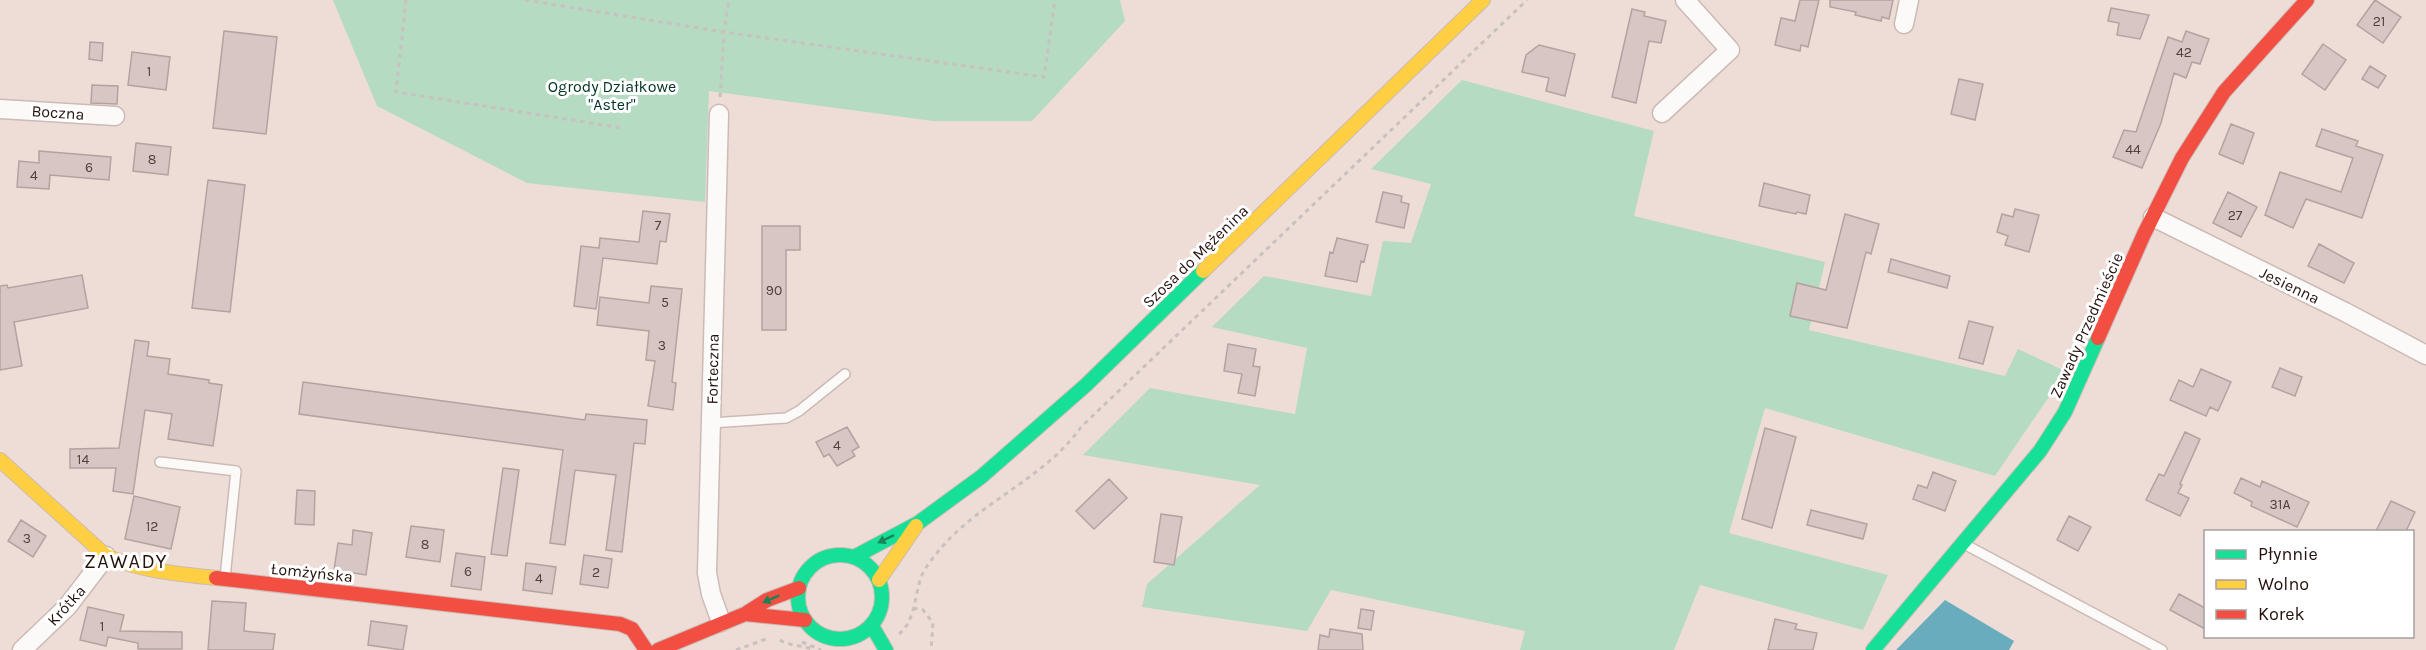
<svg xmlns="http://www.w3.org/2000/svg" width="2426" height="650" font-family="Karla,sans-serif">
<rect width="100%" height="100%" fill="#eeddd7"/>
<!-- green -->
<path fill="#b5dbc2" d="M333 0H1120L1125 21 1032 121H933L709 91 705 202 527 183 377 106Z
M1462 80 1654 131 1634 216 1825 262 1809 330 2005 376 2018 349 2063 370 2055 388 1995 476 1765 408 1729 533 1888 575 1863 630 1700 585 1674 650H1520L1525 631 1331 590 1307 631 1142 607 1147 584 1260 485 1083 455 1150 388 1295 414 1307 348 1212 327 1264 276 1371 296 1383 241 1411 243 1431 184 1371 169Z"/>
<!-- water -->
<path fill="#68acbe" d="M1945 600 2014 641 2009 650H1896Z"/>
<!-- building -->
<path fill="#d8c6c4" stroke="#b3a29f" stroke-width="1.5" d="M1800 0H1819L1808 47 1801 45 1800 51 1775 45 1781 18 1795 21Z
M1830 0H1893L1889 19 1882 17 1881 21 1855 15 1856 12 1830 7Z
M2375 0 2401 17 2383 43 2357 25Z
M2111 8 2149 15 2140 39 2117 35 2119 23 2108 21Z
M1632 9 1645 12 1644 16 1666 21 1661 43 1649 41 1636 103 1612 97Z
M224 31 277 37 266 134 213 128Z
M2186 31 2209 39 2200 64 2192 62 2186 78 2174 73 2161 123 2142 168 2113 157 2124 130 2136 132 2168 37 2182 42Z
M90 42 103 43 102 61 89 59Z
M2323 44 2346 60 2325 90 2302 74Z
M1539 45 1575 54 1565 96 1546 91 1549 78 1522 72 1526 55Z
M132 52 170 57 166 90 128 85Z
M2370 66 2386 76 2378 88 2362 79Z
M1959 79 1983 84 1975 120 1951 114Z
M92 85 118 86 117 104 91 103Z
M2231 124 2254 133 2243 164 2219 154Z
M2322 129 2358 141 2356 146 2383 155 2362 218 2306 199 2293 228 2265 215 2280 172 2341 192 2353 158 2316 146Z
M136 143 171 147 168 175 133 171Z
M39 151 111 157 109 180 50 175 49 189 17 187 19 161 39 163Z
M208 180 245 185 230 312 192 308Z
M1764 183 1810 195 1806 214 1797 212 1796 214 1759 206Z
M1383 192 1402 196 1401 202 1409 204 1404 228 1376 222Z
M2228 192 2257 207 2241 237 2213 223Z
M2015 209 2039 215 2029 252 2005 245 2008 236 1997 232 2002 214 2013 217Z
M643 211 670 214 666 242 660 241 657 264 603 258 596 309 574 306 581 246 599 248 600 238 639 242Z
M1845 214 1879 224 1871 254 1866 252 1847 328 1790 316 1797 283 1826 290Z
M762 226H800V250H786V330H762Z
M1337 238 1368 245 1364 262 1361 261 1357 282 1325 276 1330 252 1333 253Z
M2319 244 2354 263 2344 283 2308 266Z
M1891 259 1950 276 1947 288 1888 272Z
M82 275 88 308 14 322 22 366 0 370V286L7 285 8 288Z
M651 286 682 289 672 382 676 383 673 410 648 406 655 361 646 360 649 331 597 325 600 297 649 303Z
M1969 321 1993 327 1983 364 1959 358Z
M135 340 149 342 147 356 170 359 168 374 209 380V383L222 385 213 446 168 439 172 414 145 410 133 494 113 491 116 468H70V449L119 448Z
M1228 344 1256 349 1253 366 1260 367 1255 396 1238 393 1242 374 1224 371Z
M2280 368 2302 377 2295 396 2272 387Z
M2201 369 2231 382 2218 411 2210 407 2206 416 2170 400 2179 380 2193 387Z
M303 382 585 420 586 414 647 420 645 444 634 443 622 552 606 550 616 475 575 470 565 545 550 543 563 450 299 414Z
M847 427 859 447 852 451 855 456 837 466 829 454 824 457 816 442Z
M1765 428 1796 437 1772 528 1742 519Z
M2185 432 2200 439 2180 484 2182 485 2178 493 2189 498 2180 516 2146 500 2159 474 2164 476Z
M503 468 519 470 507 556 491 554Z
M1933 472 1956 481 1945 511 1913 499 1918 485 1927 488Z
M2241 478 2260 487 2262 481 2309 502 2297 527 2251 506 2252 502 2234 493Z
M1109 479 1127 498 1094 529 1076 511Z
M297 490 315 491 314 525 295 524Z
M134 496 180 507 171 549 125 539Z
M2391 501 2415 512 2406 531H2376Z
M1811 510 1867 524 1863 539 1807 525Z
M1161 514 1182 517 1174 565 1154 562Z
M2069 516 2091 527 2078 551 2057 540Z
M21 520 46 536 33 557 8 541Z
M411 526 444 530 440 562 406 557Z
M353 530 372 533 366 575 334 570 338 543 352 545Z
M456 553 485 557 481 590 451 586Z
M584 555 612 559 608 588 580 584Z
M526 563 556 567 552 594 523 590Z
M2179 594 2205 608V629L2170 610Z
M212 601 246 603 244 631 275 634 273 650H208Z
M88 607 124 615 120 631 182 632V649H138V643L108 637 106 646 80 640Z
M1361 609 1374 611 1371 630 1358 628Z
M1775 619 1797 624 1795 629 1817 633 1813 650H1768Z
M371 621 407 626 403 650 368 645Z
M1330 629 1362 634 1363 650H1318L1320 635 1329 637Z"/>
<g fill="none" stroke-linecap="round" stroke-linejoin="round">
<!-- lane casing -->
<g stroke="#ccbbb5" stroke-width="12">
<path id="lane" d="M711 423 786 418 799 411 845 374
M160 462 236 471 225 578
M1966 545 2162 650"/>
</g>
<!-- street casing -->
<g stroke="#ccbbb5" stroke-width="21">
<path id="street" d="M1904 24 1909 0
M0 109 115 116
M1662 113 1730 50 1685 0
M719 114 707 573 711 594 721 622
M2153 217 2345 312 2426 355
M22 650 67 607 106 556"/>
</g>
<!-- fast casing -->
<g stroke="#ccbbb5" stroke-width="16">
<path id="fast" d="M798 597a42 42 0 1 1 84 0a42 42 0 1 1-84 0Z
M854 557 918 523 981 477 1086 385 1203 271
M872 626 886 650
M1873 650 2040 451 2065 412 2098 338"/>
</g>
<!-- slow casing -->
<g stroke="#ccbbb5" stroke-width="16">
<path id="slow" d="M1203 271 1483 0
M0 460 106 556C141 571 179 574 216 578
M879 580 916 526"/>
</g>
<!-- jam casing -->
<g stroke="#ccbbb5" stroke-width="16">
<path id="jam" d="M2098 338 2144 234 2182 158 2224 92 2307 0
M216 578 620 624 632 629 646 650
M745 614 805 620
M658 650 745 614 767 600 799 588"/>
</g>
<!-- path -->
<path stroke="#c8c1bf" stroke-width="3" stroke-dasharray="4.5 4.5" stroke-linecap="butt" d="M406 0 396 92 622 128
M525 0 724 32 1044 77 1055 0
M720 97 724 32 729 0
M913 608 923 610 933 623 931 650
M899 634C916 620 914 595 922 575 925 568 932 559 937 553 977 502 1044 480 1081 427L1527 0
M780 640C788 646 804 645 814 650
M802 642 821 650
M736 650 766 639"/>
<!-- lane -->
<use href="#lane" stroke="#fcfaf9" stroke-width="9"/>
<!-- street -->
<use href="#street" stroke="#fcfaf9" stroke-width="18"/>
<!-- fast -->
<use href="#fast" stroke="#16e098" stroke-width="14"/>
<!-- slow -->
<use href="#slow" stroke="#ffcf43" stroke-width="14"/>
<!-- jam -->
<use href="#jam" stroke="#f24e42" stroke-width="14"/>
</g>
<!-- one-way arrows -->
<defs><path id="oneway-solid" d="M-6-.8H1V-3.2L6.5 0L1 3.2V.8H-6Z" transform="scale(1.5)"/></defs>
<g fill="#1c8359">
<use href="#oneway-solid" transform="translate(886 539) rotate(154)"/>
<use href="#oneway-solid" transform="translate(771 599) rotate(156)"/>
</g>
<g text-anchor="middle" stroke-width="6" stroke-linejoin="round" paint-order="stroke">
<!-- number labels -->
<g font-size="14" fill="#52403b">
<text x="2379" y="26">21</text>
<text x="2184" y="57">42</text>
<text x="149" y="76">1</text>
<text x="2133" y="154">44</text>
<text x="152" y="164">8</text>
<text x="89" y="172">6</text>
<text x="34" y="180">4</text>
<text x="2235" y="220">27</text>
<text x="658" y="230">7</text>
<text x="774" y="295">90</text>
<text x="665" y="307">5</text>
<text x="662" y="350">3</text>
<text x="837" y="450">4</text>
<text x="83" y="464">14</text>
<text x="2280" y="509">31A</text>
<text x="152" y="531">12</text>
<text x="27" y="543">3</text>
<text x="425" y="549">8</text>
<text x="468" y="576">6</text>
<text x="596" y="577">2</text>
<text x="539" y="583">4</text>
<text x="102" y="631">1</text>
</g>
<!-- park labels -->
<g font-size="16" fill="#013421" stroke="#fff">
<text x="612" y="92">Ogrody Działkowe<tspan x="612" dy="18">"Aster"</tspan></text>
</g>
<!-- street labels -->
<g font-size="16" fill="#24120c" stroke="#fff">
<text transform="translate(58 112) rotate(4)" y="6">Boczna</text>
<text transform="translate(1195 256) rotate(-44)" y="6">Szosa do Mężenina</text>
<text transform="translate(2290 285) rotate(26)" y="6">Jesienna</text>
<text transform="translate(2086 325) rotate(-66)" y="6">Zawady Przedmieście</text>
<text transform="translate(712 369) rotate(-89)" y="6">Forteczna</text>
<text transform="translate(312 572) rotate(6)" y="6">Łomżyńska</text>
<text transform="translate(66 605) rotate(-48)" y="6">Krótka</text>
</g>
<!-- quarter labels -->
<g font-size="20" letter-spacing="1.5" fill="#24120c" stroke="#fff">
<text x="126" y="568">ZAWADY</text>
</g>
</g>
<!-- legend -->
<rect x="2204" y="530" width="210" height="108" fill="#ffffff" stroke="#a7a09e" stroke-width="1.5"/>
<rect x="2216" y="550" width="30" height="9" fill="#16e098" stroke="#a7a09e" stroke-width="1.5"/>
<text x="2258" y="560" font-size="18" fill="#24120c">Płynnie</text>
<rect x="2216" y="580" width="30" height="9" fill="#ffcf43" stroke="#a7a09e" stroke-width="1.5"/>
<text x="2258" y="590" font-size="18" fill="#24120c">Wolno</text>
<rect x="2216" y="610" width="30" height="9" fill="#f24e42" stroke="#a7a09e" stroke-width="1.5"/>
<text x="2258" y="620" font-size="18" fill="#24120c">Korek</text>
</svg>
